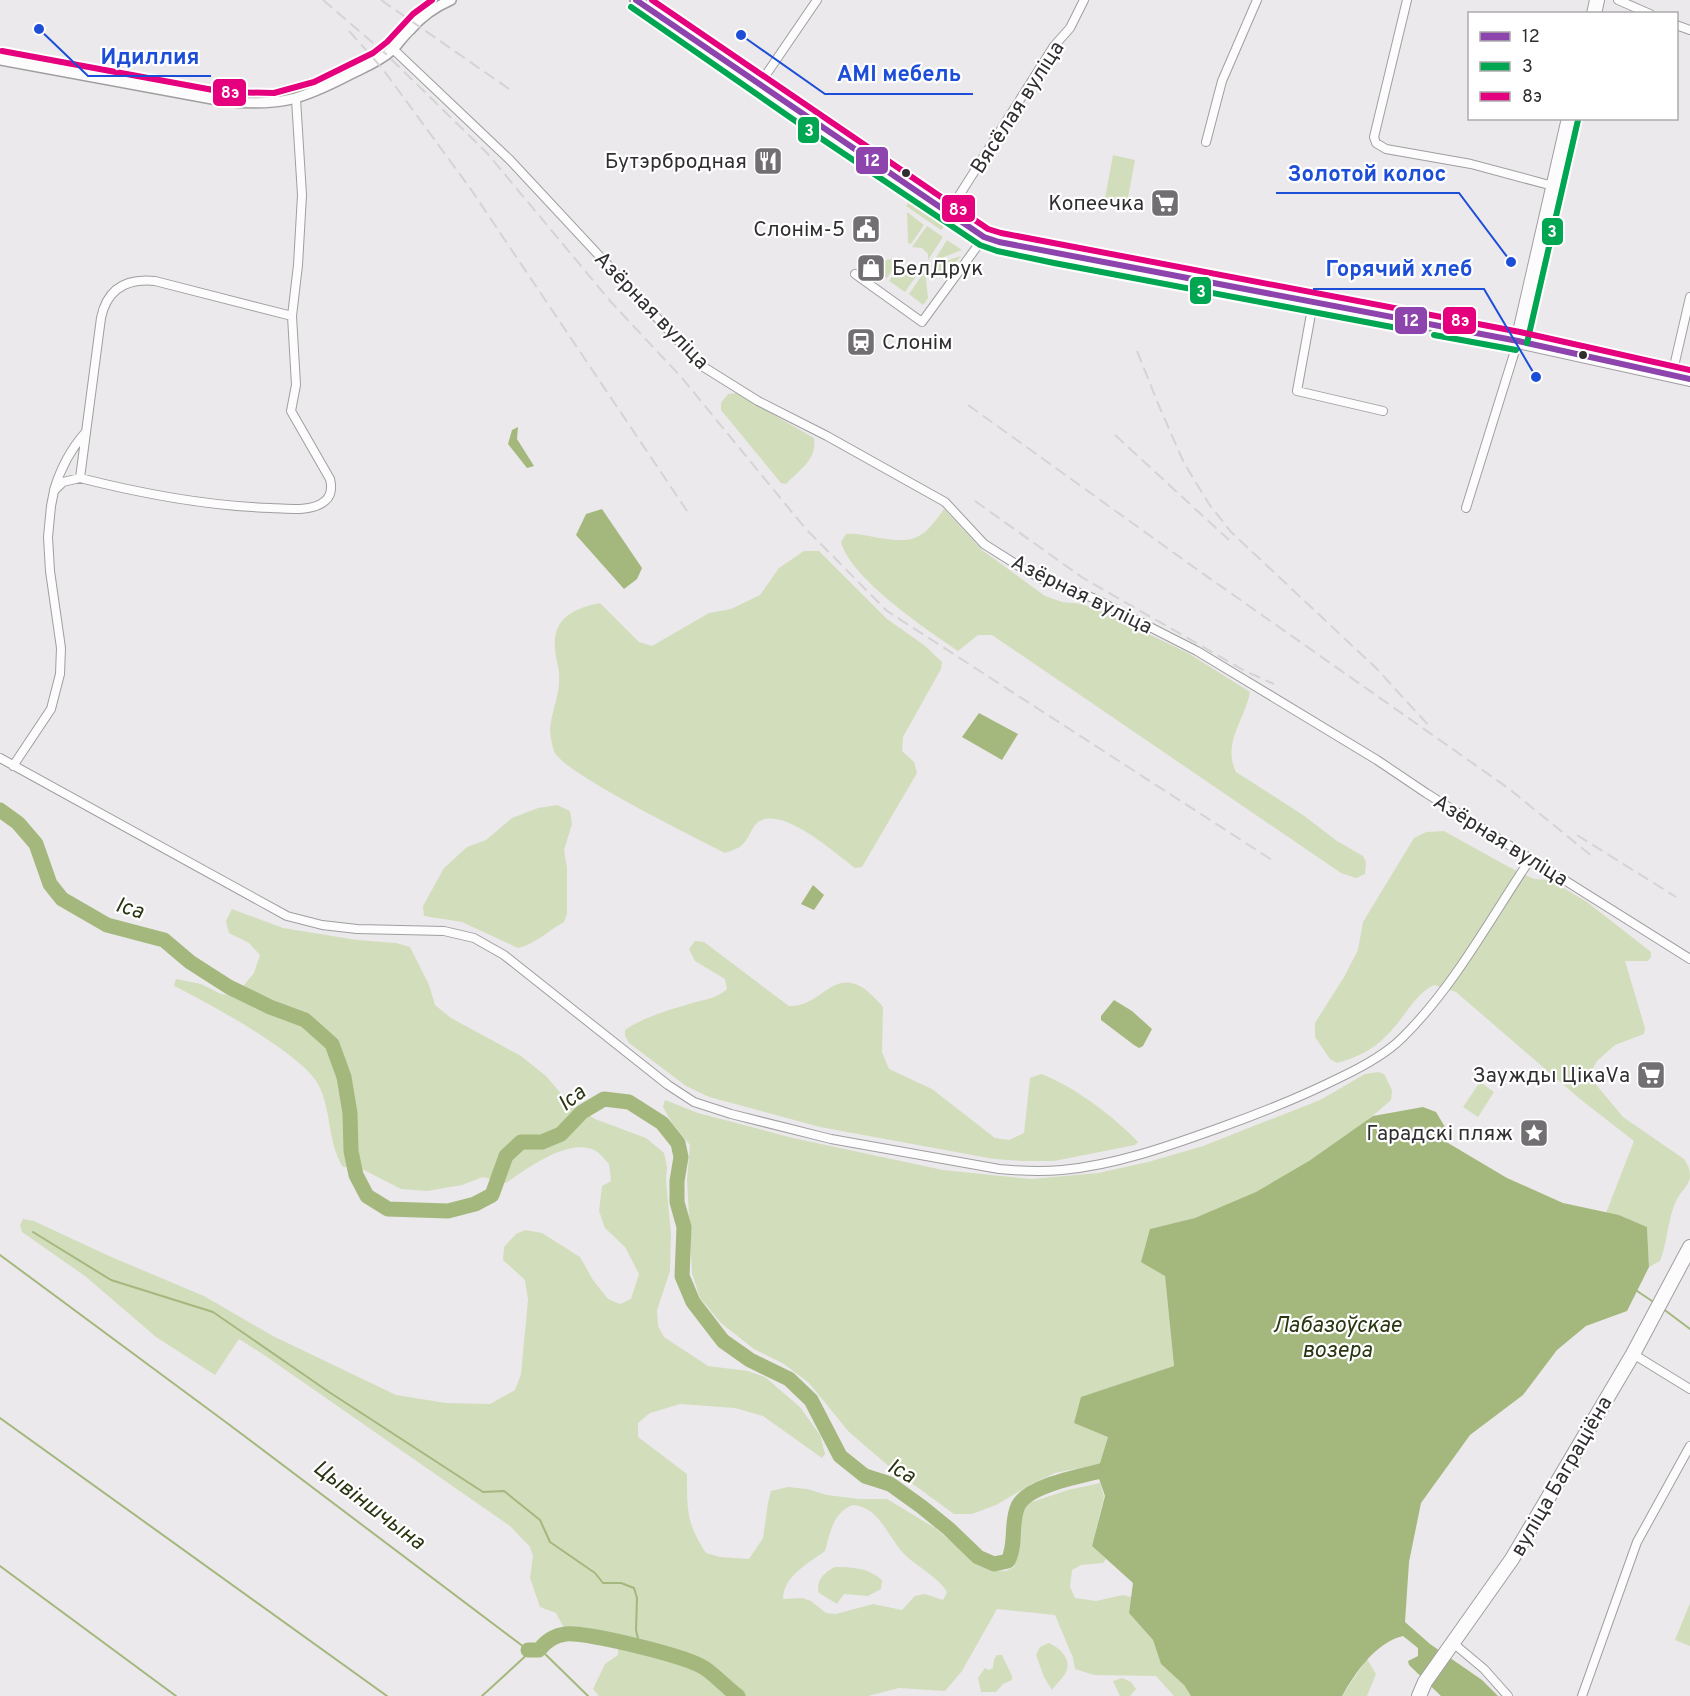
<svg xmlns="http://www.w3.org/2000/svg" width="1690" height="1696" font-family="Overpass,sans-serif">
<rect width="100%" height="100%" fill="#ece9ec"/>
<!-- green -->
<path fill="#d2ddbc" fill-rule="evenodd" d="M1113 155 1135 160 1127 203 1105 198Z
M911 199 939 218 945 225 941 230 906 206Z
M907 212 924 225 911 244 908 243Z
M927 226 943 237 928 260V254L922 248 912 247Z
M947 240 962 250 934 261Z
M961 256 945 276 930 266Z
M901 257 887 278 870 267 873 263Z
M903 261C904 271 910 273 919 272L905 292 889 281Z
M925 271 928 298 923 305 909 294Z
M736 393 814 438C817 460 800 469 786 484L781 483 721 410V403L728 394Z
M944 509 982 550 1045 596 1062 602 1082 604 1101 611 1188 653 1250 692C1245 720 1222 743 1236 772L1303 815 1337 841 1363 856 1366 862 1365 874 1356 878 1341 873 992 635H978L958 651C926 629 851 579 841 542L846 534C856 533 864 535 874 537 913 544 922 541 944 509Z
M804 551H819L887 619 924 645 942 662 941 669 903 737 902 751 914 762 917 773 862 867 855 868C835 853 782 805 758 822 751 828 749 839 742 845 738 849 730 851 725 853 698 839 561 772 554 751 552 745 550 735 550 729 552 707 563 689 558 666 548 627 561 611 600 603L639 642 652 646 709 613 731 609 760 595 779 568Z
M557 805 570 811 572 824 564 850 567 868V914L564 922C549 930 534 945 518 948L462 922 424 916 423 906 444 868 467 847 486 840 512 818 538 808Z
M1444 831 1507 866 1534 879 1550 880 1587 902 1651 952V957L1648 961H1625L1645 1028 1644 1034 1615 1045 1597 1061 1592 1070 1593 1081 1623 1117 1684 1159C1688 1165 1690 1169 1690 1177 1689 1186 1679 1193 1676 1201 1667 1221 1668 1241 1660 1261L1649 1267 1647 1227 1619 1215 1606 1213 1634 1141 1580 1099 1456 992 1434 985C1413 995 1403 1021 1386 1036 1373 1050 1355 1058 1337 1063L1330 1059 1315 1037V1023L1344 977 1358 950 1363 922 1414 838 1426 832Z
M232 909 283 928 357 940 396 943 410 947 429 985 435 1005 451 1018 521 1056 546 1076 569 1103 595 1119 646 1138 664 1153 667 1167 666 1181 671 1234 670 1271 657 1310 658 1326 664 1337 708 1366 748 1371 765 1377 800 1407 820 1435 825 1454 822 1458 763 1416 735 1408 680 1404 650 1413 638 1423V1437L687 1474C687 1508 686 1523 706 1553L720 1557 749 1559 763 1538 768 1503 771 1491 788 1487 807 1489 827 1495 859 1499H887L935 1528 975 1562 993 1570 1006 1571 1014 1567 1019 1549 1020 1516 1029 1503 1068 1490 1100 1483 1104 1497 1092 1546 1106 1559 1103 1563 1081 1565 1072 1570 1070 1587 1075 1598 1096 1601 1123 1595 1131 1597 1129 1613 1153 1640 1161 1664 1184 1685 1191 1696H1174L1156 1676 1094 1675 1075 1669 1073 1658 1055 1615 997 1609 962 1671 945 1691 899 1688 868 1696H599L593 1689 605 1664 618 1655V1645L613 1633 582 1627 564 1628 556 1613 540 1607 530 1578 533 1556 530 1547 510 1526 264 1355 239 1339 215 1375 156 1337 85 1276 22 1232 20 1225 23 1219 34 1221 109 1256 204 1296 273 1336 396 1395 446 1403 490 1404 515 1390 521 1374 528 1300 525 1280 503 1260 504 1247 516 1234 525 1230 542 1233 580 1257 593 1280 608 1299 620 1304 631 1299 639 1274 625 1247 605 1228 599 1211 602 1186 611 1181 609 1164C605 1160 601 1154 596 1151 570 1136 526 1169 506 1183L483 1177 462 1185 427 1191 401 1189 360 1168 343 1167C327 1142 332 1110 318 1084 302 1054 207 1002 174 986L176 979 201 984 221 994 235 996 254 973 260 955 249 943 229 933 226 921ZM853 1505C880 1507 888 1538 905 1555 919 1568 937 1576 947 1592L943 1600 925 1594 915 1596 902 1610 873 1604 836 1614 826 1613 811 1601 802 1598 783 1599C784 1575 808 1564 825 1551 830 1533 833 1512 853 1505Z
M695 941 704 942 789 1006C821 1008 833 966 866 990 872 995 878 1001 883 1007L882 1052 889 1069 932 1089 995 1138 1009 1140 1024 1133 1030 1078 1041 1074C1072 1085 1115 1117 1138 1142L1135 1145 1054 1161H1022L994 1159 820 1127 709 1097 686 1086 629 1043 625 1036V1030C645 1016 670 1010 692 1003 706 999 716 999 727 989L725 979 695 961 689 949Z
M1378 1072 1384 1074 1392 1090 1391 1100C1336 1149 1264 1195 1195 1218 1180 1223 1165 1225 1150 1229L1165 1275 1174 1367 1081 1398 1108 1437 1100 1464 1055 1473 1030 1485 996 1505 972 1514H954L891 1468 849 1432 809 1383 784 1364 754 1349 721 1323 700 1298 692 1273 687 1180 690 1145 672 1123 663 1107 665 1100 698 1113 793 1138 943 1170 1031 1179 1098 1173 1148 1162 1203 1146 1320 1100 1365 1074Z
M1480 1082 1494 1092 1478 1117 1463 1107Z
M835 1567C852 1567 869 1568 882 1580L881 1589 868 1596 844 1594 837 1604 819 1593C815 1582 824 1572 835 1567Z
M1690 1603V1646L1675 1640Z
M1049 1643C1061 1648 1073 1661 1065 1674 1061 1680 1056 1684 1052 1690L1044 1677 1036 1655 1040 1647Z
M997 1655H1002L1012 1676V1680L1003 1684 996 1692H981L978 1678 985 1668 989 1670 993 1668 994 1659Z
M1367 1659 1376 1674 1367 1696H1342Z
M1122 1678 1131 1682 1136 1689 1130 1696H1120L1113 1681Z"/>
<!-- water -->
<path fill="#a4b87d" d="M518 427 517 439 534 466 527 468 508 444 512 430Z
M602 509 642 568 637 579 624 589 576 535 586 514Z
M979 713 1018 734 1002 760 962 737Z
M813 885 824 895 814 910 801 904Z
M1114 1000 1132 1011 1152 1029 1143 1046 1139 1048 1134 1045 1101 1020V1016Z
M1423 1107 1436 1112 1445 1127 1443 1140 1507 1178 1563 1203 1619 1215 1647 1227 1649 1267 1627 1311 1586 1326 1557 1350 1523 1395 1470 1435 1421 1503 1409 1562 1405 1622 1430 1644 1482 1680 1498 1696H1441L1409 1665 1408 1661 1418 1656V1648L1403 1636C1375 1643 1356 1672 1342 1696H1191L1184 1685 1161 1664 1153 1640 1129 1613 1133 1583 1092 1546 1105 1496 1097 1473 1108 1437 1074 1423 1081 1397 1174 1366 1165 1276 1141 1262 1150 1229 1195 1218 1256 1192 1309 1161 1373 1116Z"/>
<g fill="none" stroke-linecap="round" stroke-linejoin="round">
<!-- stream -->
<path stroke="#a4b87d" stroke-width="2" d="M33 1232 111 1280 213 1312 329 1392 483 1492 504 1491 540 1520 550 1542 595 1573 603 1583H621L634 1588 637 1598 636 1630 640 1647
M0 1255 227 1423 528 1650
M1637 1291 1655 1303
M1662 1308 1690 1329
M0 1418 387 1696
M0 1566 176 1696
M540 1649 588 1696
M482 1696 531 1651"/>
<!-- river -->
<path stroke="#a4b87d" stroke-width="15" d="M0 810 18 823 36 844 50 884 62 899 107 925 164 940 190 962 229 987 270 1007 305 1020 332 1044 344 1077 350 1113 351 1151 356 1175 367 1196 388 1209 448 1211 475 1204 492 1195 506 1156 521 1142H542L561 1134 582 1112 604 1099 629 1102 662 1123 678 1143 681 1157 677 1181V1202L684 1227 682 1276 693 1302 723 1341 750 1360 789 1379 811 1400 840 1456 865 1476 890 1484 922 1507 949 1529 978 1557 994 1564 1008 1561C1017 1543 1010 1524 1018 1506 1029 1483 1091 1475 1116 1467
M528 1650H539C546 1641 554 1635 566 1634 587 1632 688 1656 706 1669 717 1677 727 1688 738 1696"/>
<!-- minor casing -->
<g stroke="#a09ea0" stroke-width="10">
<path id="minor" d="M1407 0 1374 137 1376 143 1386 149 1471 164 1553 186
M1618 0 1650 14
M1676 25 1690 30
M393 49 510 160 702 366 758 401 827 436 945 502 984 544 1022 568 1044 580 1093 598 1197 651 1377 760 1426 793 1690 959
M759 85 817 0
M1206 142 1222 81 1257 0
M948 213 1054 46 1070 28 1084 0
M855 274 922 322 984 237
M1313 303 1297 391 1383 411
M292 316 155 281C126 278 107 289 101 318L80 478C143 494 206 506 271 508 288 509 312 512 325 501 332 495 332 487 330 479L291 411 296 385 292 316 298 265 302 195 296 99
M1672 375 1690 297
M54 490C61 467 70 450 85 433
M1466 508 1518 341
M0 758 287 916 322 925 357 929 444 931 474 938 504 955 668 1085 694 1102 731 1114 831 1139 999 1169C1020 1171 1041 1172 1062 1170 1116 1165 1169 1146 1219 1128 1261 1113 1301 1097 1341 1077 1362 1067 1385 1055 1402 1038 1454 987 1490 919 1531 858
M13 766 51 709 60 674 61 648 50 571 48 537 51 506 54 491 63 482 80 478
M1633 1354 1690 1389
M1453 1643 1484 1669 1508 1696
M1582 1696 1637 1542 1690 1446"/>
</g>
<!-- tertiary casing -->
<g stroke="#a09ea0" stroke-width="12">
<path id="tertiary" d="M0 60 223 101C280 107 301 100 351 74 365 67 380 61 391 51 398 45 403 36 410 30 421 17 435 7 451 0"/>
</g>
<!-- secondary casing -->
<g stroke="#a09ea0" stroke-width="14">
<path id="secondary" d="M636 0 812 122 984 237 999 242 1056 254 1518 341"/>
</g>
<!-- trunk casing -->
<g stroke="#a09ea0" stroke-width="16">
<path id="trunk" d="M1594 14 1597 0
M1569 118 1518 341 1690 379
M1419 1696 1425 1682 1512 1559 1633 1354 1690 1247"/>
</g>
<!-- minor -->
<use href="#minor" stroke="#fcfcfc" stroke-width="8"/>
<!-- tertiary -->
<use href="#tertiary" stroke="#fcfcfc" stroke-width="9"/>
<!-- secondary -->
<use href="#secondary" stroke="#fcfcfc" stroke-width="10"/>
<!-- trunk -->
<use href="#trunk" stroke="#fcfcfc" stroke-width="14"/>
<!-- rail -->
<path stroke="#d4d4d4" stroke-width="2" stroke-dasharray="12 6" stroke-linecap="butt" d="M323 0 386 54 487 153 611 302 682 378 805 528 887 611 1275 862
M381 0 512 91
M349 31 382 68 470 188 687 511
M1137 351 1159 406 1184 463 1209 504 1231 532 1376 668 1431 728
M968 405 1195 568 1508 788 1593 857
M1115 435 1229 540
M975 501 1083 578 1245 671 1274 684
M1577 835 1676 897"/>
<!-- bus-1 casing -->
<g stroke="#fff" stroke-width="10">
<path id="bus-1" d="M636 0 984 237 999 242 1518 341 1690 379"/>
</g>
<!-- bus-2 casing -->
<g stroke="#fff" stroke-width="10">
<path id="bus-2" d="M631 7 807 129 980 245 997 251 1054 263 1413 331
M1434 335 1516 350
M1527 343 1578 120"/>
</g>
<!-- bus-3 casing -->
<g stroke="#fff" stroke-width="10">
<path id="bus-3" d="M652 0 988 229 1001 233 1520 332 1690 370
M2 51 224 92 274 93 314 82 373 53 387 42 413 14 432 0"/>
</g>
<!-- bus-1 -->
<use href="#bus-1" stroke="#8e44ad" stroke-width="6"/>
<!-- bus-2 -->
<use href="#bus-2" stroke="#00a651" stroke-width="6"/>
<!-- bus-3 -->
<use href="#bus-3" stroke="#e5007d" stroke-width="6"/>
</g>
<!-- icons -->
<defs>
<g id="restaurant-square" transform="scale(1.5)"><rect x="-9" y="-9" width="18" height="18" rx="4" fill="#726f72" stroke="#fff"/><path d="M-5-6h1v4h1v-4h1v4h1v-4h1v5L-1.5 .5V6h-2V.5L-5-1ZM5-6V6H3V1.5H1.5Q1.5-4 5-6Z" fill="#fff"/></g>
<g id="supermarket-square" transform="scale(1.5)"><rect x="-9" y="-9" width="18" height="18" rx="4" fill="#726f72" stroke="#fff"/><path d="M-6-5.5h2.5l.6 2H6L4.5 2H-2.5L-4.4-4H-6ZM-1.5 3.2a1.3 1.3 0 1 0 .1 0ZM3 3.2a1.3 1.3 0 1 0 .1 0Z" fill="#fff"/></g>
<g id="civic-square" transform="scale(1.5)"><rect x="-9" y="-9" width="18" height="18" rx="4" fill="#726f72" stroke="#fff"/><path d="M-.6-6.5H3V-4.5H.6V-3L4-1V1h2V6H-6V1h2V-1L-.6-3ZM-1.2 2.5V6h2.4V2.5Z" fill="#fff"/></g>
<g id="shop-square" transform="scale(1.5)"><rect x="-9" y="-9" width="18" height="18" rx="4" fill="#726f72" stroke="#fff"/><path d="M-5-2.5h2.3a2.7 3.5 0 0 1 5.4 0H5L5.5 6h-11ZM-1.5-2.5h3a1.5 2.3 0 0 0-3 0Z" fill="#fff"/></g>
<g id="station-square" transform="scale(1.5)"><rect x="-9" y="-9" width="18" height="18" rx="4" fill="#726f72" stroke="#fff"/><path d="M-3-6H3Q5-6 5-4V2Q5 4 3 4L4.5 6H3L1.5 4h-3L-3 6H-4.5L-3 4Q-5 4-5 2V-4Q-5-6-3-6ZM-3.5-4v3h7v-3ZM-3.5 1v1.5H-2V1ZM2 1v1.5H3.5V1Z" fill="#fff"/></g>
<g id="sight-square" transform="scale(1.5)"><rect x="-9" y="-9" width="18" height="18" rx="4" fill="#726f72" stroke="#fff"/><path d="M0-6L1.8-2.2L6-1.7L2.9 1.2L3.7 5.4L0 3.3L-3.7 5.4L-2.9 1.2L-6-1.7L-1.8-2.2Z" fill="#fff"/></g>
</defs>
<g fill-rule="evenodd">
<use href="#restaurant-square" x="768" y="161"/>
<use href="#supermarket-square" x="1165" y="203"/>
<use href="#civic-square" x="866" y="229"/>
<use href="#shop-square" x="871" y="268"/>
<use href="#station-square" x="861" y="342"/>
<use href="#supermarket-square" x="1651" y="1075"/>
<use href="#sight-square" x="1534" y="1133"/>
</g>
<!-- markers -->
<g fill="#302e30" stroke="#fff" stroke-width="2">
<circle cx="906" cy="173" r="5"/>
<circle cx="1583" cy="355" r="5"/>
</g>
<g text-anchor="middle" stroke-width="4.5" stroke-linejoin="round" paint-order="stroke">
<!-- street labels -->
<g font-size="21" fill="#302e30" stroke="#fff">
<text transform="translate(1017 107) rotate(-57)" y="7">Вясёлая вуліца</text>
<text transform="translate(652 310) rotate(46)" y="7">Азёрная вуліца</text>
<text transform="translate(1082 594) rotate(26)" y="7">Азёрная вуліца</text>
<text transform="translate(1501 840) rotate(32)" y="7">Азёрная вуліца</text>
<text transform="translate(1561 1476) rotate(-60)" y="7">вуліца Баграціёна</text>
</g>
<!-- poi labels -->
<g font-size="21" fill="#302e30" stroke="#fff" text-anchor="end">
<text x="747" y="168">Бутэрбродная</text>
<text x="1144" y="210">Копеечка</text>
<text x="845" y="236">Слонім-5</text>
<text x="892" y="275" text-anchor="start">БелДрук</text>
<text x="882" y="349" text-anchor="start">Слонім</text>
<text x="1630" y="1082">Заужды ЦікаVа</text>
<text x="1513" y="1140">Гарадскі пляж</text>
</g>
<!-- water labels -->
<g font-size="22" font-style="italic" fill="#2a3612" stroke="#fff">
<text transform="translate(130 907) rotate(17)" y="8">Іса</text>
<text transform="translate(571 1097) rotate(-38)" y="8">Іса</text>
<text x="1337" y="1332">Лабазоўскае<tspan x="1337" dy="25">возера</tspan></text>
<text transform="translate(902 1470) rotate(29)" y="8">Іса</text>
<text transform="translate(370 1504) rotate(37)" y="8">Цывіншчына</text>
</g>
</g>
<!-- callouts -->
<path fill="none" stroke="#1d4ed8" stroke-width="2" d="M39 29L88 76H211M741 35L825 94H973M1511 262L1459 193H1276M1536 377L1484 289H1313"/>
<g fill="#1d4ed8" stroke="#fff" stroke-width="2">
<circle cx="39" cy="29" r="6"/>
<circle cx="741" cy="35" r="6"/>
<circle cx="1511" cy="262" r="6"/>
<circle cx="1536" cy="377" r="6"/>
</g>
<g font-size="22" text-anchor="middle" font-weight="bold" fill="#1d4ed8" stroke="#fff" stroke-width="4.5" stroke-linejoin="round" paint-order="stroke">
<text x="150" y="64">Идиллия</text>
<text x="899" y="81">AMI мебель</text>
<text x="1367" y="181">Золотой колос</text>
<text x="1399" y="276">Горячий хлеб</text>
</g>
<g stroke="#fff" stroke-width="2">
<rect x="212" y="78" width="35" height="29" rx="6" fill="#e5007d"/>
<rect x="797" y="116" width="23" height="28" rx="6" fill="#00a651"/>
<rect x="855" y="146" width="34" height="29" rx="6" fill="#8e44ad"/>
<rect x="941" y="194" width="35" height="29" rx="6" fill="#e5007d"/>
<rect x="1541" y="217" width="23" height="29" rx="6" fill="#00a651"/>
<rect x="1189" y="276" width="23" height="29" rx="6" fill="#00a651"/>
<rect x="1442" y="306" width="35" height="29" rx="6" fill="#e5007d"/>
<rect x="1394" y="306" width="34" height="29" rx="6" fill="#8e44ad"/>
</g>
<g font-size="16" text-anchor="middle" font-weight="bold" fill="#fff">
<text x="230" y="98">8э</text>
<text x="809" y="136">3</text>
<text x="872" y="166">12</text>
<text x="958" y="215">8э</text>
<text x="1552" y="237">3</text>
<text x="1201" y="297">3</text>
<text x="1460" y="326">8э</text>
<text x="1411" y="326">12</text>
</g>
<!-- legend -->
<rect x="1468" y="12" width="210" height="108" fill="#ffffff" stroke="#acabac" stroke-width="1.5"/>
<rect x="1480" y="32" width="30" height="9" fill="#8e44ad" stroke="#acabac" stroke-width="1.5"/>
<text x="1522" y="42" font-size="18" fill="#302e30">12</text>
<rect x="1480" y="62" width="30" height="9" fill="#00a651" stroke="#acabac" stroke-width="1.5"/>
<text x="1522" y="72" font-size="18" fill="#302e30">3</text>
<rect x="1480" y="92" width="30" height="9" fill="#e5007d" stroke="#acabac" stroke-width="1.5"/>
<text x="1522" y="102" font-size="18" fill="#302e30">8э</text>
</svg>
